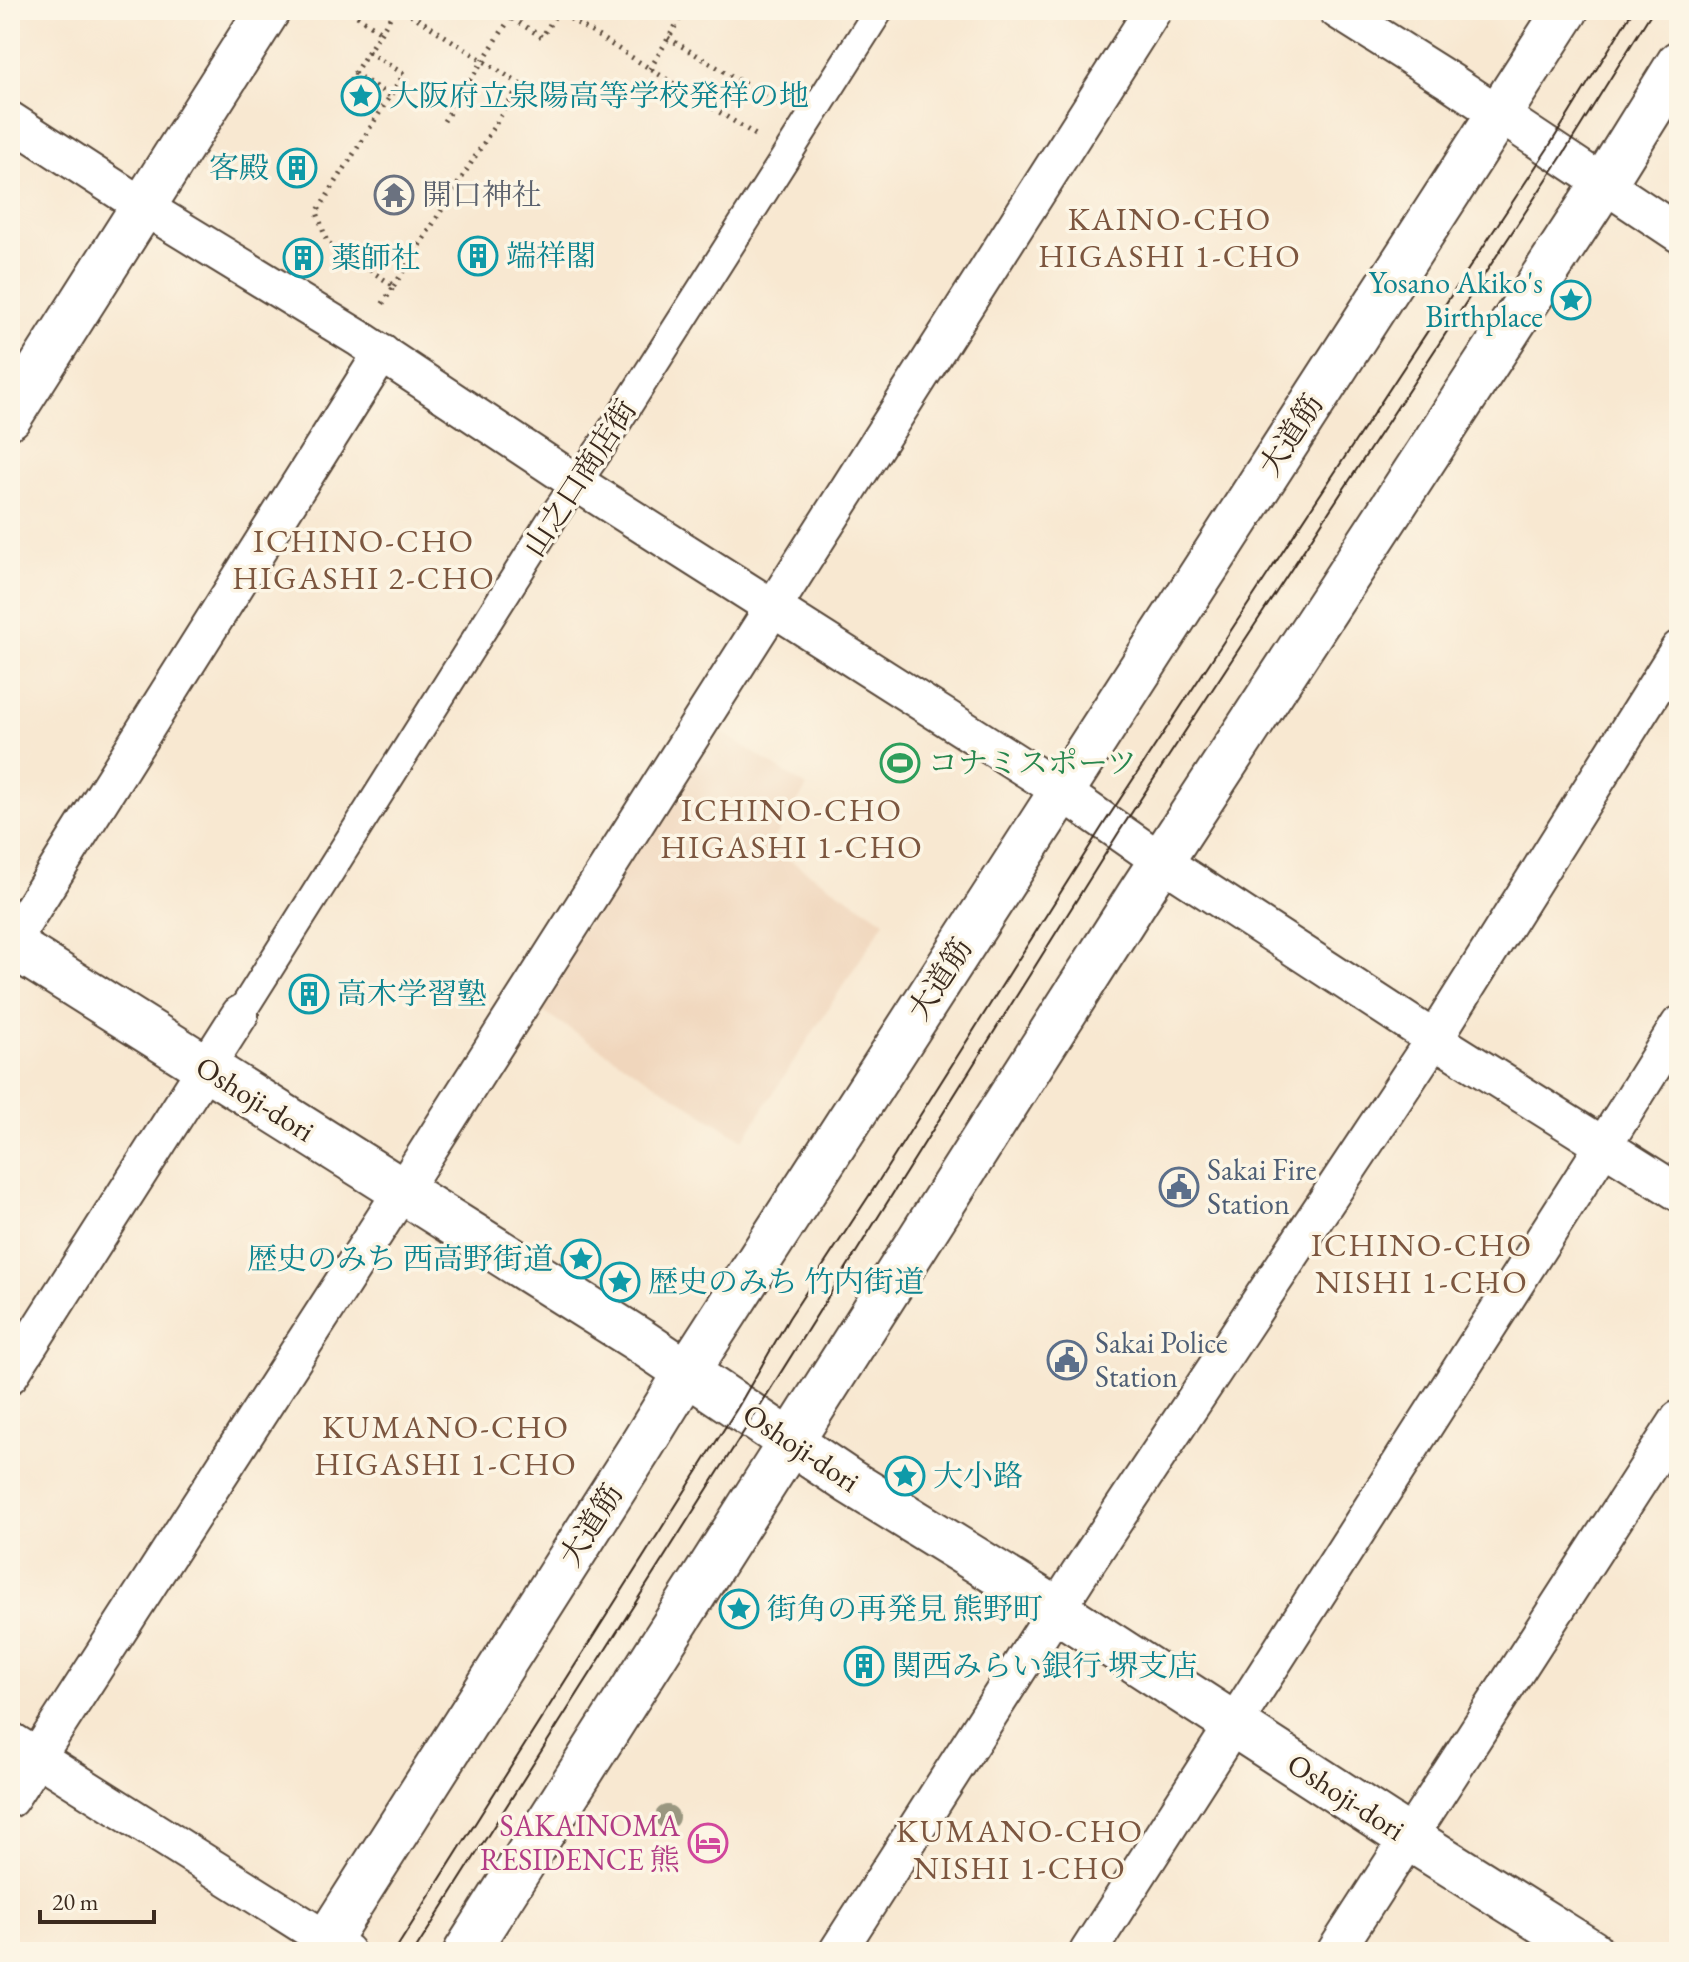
<svg xmlns="http://www.w3.org/2000/svg" width="1689" height="1962" font-family="'EB Garamond','Noto Serif JP',serif">
<rect width="100%" height="100%" fill="#fcf5e5"/>
<filter id="ink" filterUnits="userSpaceOnUse"><feTurbulence type="fractalNoise" baseFrequency=".0125" numOctaves="2"/><feDisplacementMap in="SourceGraphic" scale="16" xChannelSelector="R" yChannelSelector="G"/><feConvolveMatrix kernelMatrix="1 2 1 2 8 2 1 2 1" color-interpolation-filters="sRGB"/></filter>
<filter id="wash" filterUnits="userSpaceOnUse"><feTurbulence type="fractalNoise" baseFrequency=".006" numOctaves="4" result="noise"/><feDisplacementMap in="SourceGraphic" scale="32" xChannelSelector="R" yChannelSelector="G"/><feGaussianBlur stdDeviation="1.8" result="paint"/><feColorMatrix in="noise" values="0 0 0 0 0 0 0 0 0 0 0 0 0 0 0 0 0 1.4 0 .05"/><feComposite in="paint" operator="in"/></filter>
<g filter="url(#wash)">
<rect width="100%" height="100%" fill="#f8e8d1"/>
<!-- built -->
<path fill="#f0d6bc" d="M714 727 807 787 769 847 885 921 743 1140 534 1006Z"/>
</g>
<g filter="url(#ink)">
<g fill="none" stroke-linecap="round" stroke-linejoin="round">
<!-- pedestrian casing -->
<g stroke="#574639" stroke-width="32">
<path id="pedestrian" d="M240 1014 557 511 600 449 879 10"/>
</g>
<!-- minor casing -->
<g stroke="#574639" stroke-width="40">
<path id="minor" d="M1337 10 1451 82 1679 234
M10 120 144 207 360 339 577 483 1061 791 1161 861 1434 1039 1679 1193
M10 944 382 353
M10 1375 240 1014
M10 1740 346 1952
M10 1799 402 1191 1153 10
M837 1952 1083 1568 1434 1039 1679 649
M1088 1952 1604 1145 1679 1025
M1335 1952 1679 1419"/>
</g>
<!-- tertiary casing -->
<g stroke="#574639" stroke-width="48">
<path id="tertiary" d="M10 416 268 10
M10 944 639 1340 850 1482 1057 1610 1409 1838 1591 1952
M320 1952 642 1445 687 1372 1566 10
M466 1952 1139 895 1603 185 1679 63"/>
</g>
<!-- path -->
<path stroke="#574639" stroke-width="5" stroke-dasharray="2 6" stroke-linecap="butt" d="M404 10 526 88
M499 10 542 37 558 11 759 137
M357 16 381 32
M668 38 780 105
M368 52 404 74 317 212 327 242 394 286 380 308
M650 69 685 10
M354 73 390 96
M350 80 395 10
M444 121 511 17
M394 286 520 85"/>
<!-- pedestrian -->
<use href="#pedestrian" stroke="#fff" stroke-width="28"/>
<!-- minor -->
<use href="#minor" stroke="#fff" stroke-width="36"/>
<!-- tertiary -->
<use href="#tertiary" stroke="#fff" stroke-width="44"/>
<!-- tram -->
<path stroke="#3b2a1e" stroke-width="2" d="M394 1952 738 1407 789 1318 878 1182 1105 822 1548 148 1633 10
M414 1952 753 1417 1119 832 1562 156 1653 10"/>
</g>
<!-- trees -->
<circle fill="#9a9780" cx="667" cy="1817" r="12"/>
</g>
<!-- icons -->
<defs>
<g id="sight-ring" transform="scale(2)"><circle r="9.5" fill="#fcf5e5" stroke="#0f9aa8" stroke-width="1.5"/><path d="M0-6L1.8-2.2L6-1.7L2.9 1.2L3.7 5.4L0 3.3L-3.7 5.4L-2.9 1.2L-6-1.7L-1.8-2.2Z" fill="#0f9aa8"/></g>
<g id="building-ring" transform="scale(2)"><circle r="9.5" fill="#fcf5e5" stroke="#0f9aa8" stroke-width="1.5"/><path d="M-4-6H4V6H1V3H-1V6H-4ZM-2.5-4.3h1.7v1.8h-1.7ZM.8-4.3h1.7v1.8H.8ZM-2.5-1h1.7V.8h-1.7ZM.8-1h1.7V.8H.8Z" fill="#0f9aa8"/></g>
<g id="temple-ring" transform="scale(2)"><circle r="9.5" fill="#fcf5e5" stroke="#6b7280" stroke-width="1.5"/><path d="M0-6L5-2H3V0L6.5 2.5H4V6H1.5V3h-3V6H-4V2.5H-6.5L-3 0V-2H-5Z" fill="#6b7280"/></g>
<g id="stadium-ring" transform="scale(2)"><circle r="9.5" fill="#fcf5e5" stroke="#2e9e5b" stroke-width="1.5"/><path d="M0-5a6.5 5 0 1 0 0 10a6.5 5 0 1 0 0-10ZM-3.5-1.8h7v3.6h-7Z" fill="#2e9e5b"/></g>
<g id="civic-ring" transform="scale(2)"><circle r="9.5" fill="#fcf5e5" stroke="#5c6f8a" stroke-width="1.5"/><path d="M-.6-6.5H3V-4.5H.6V-3L4-1V1h2V6H-6V1h2V-1L-.6-3ZM-1.2 2.5V6h2.4V2.5Z" fill="#5c6f8a"/></g>
<g id="hotel-ring" transform="scale(2)"><circle r="9.5" fill="#fcf5e5" stroke="#d1479c" stroke-width="1.5"/><path d="M-6-4.5h1.5V1H6V5H4.5V3h-9V5H-6ZM-4 0a1.8 1.8 0 1 1 3.6 0ZM.5 0V-2.5h3Q6-2.5 6 0Z" fill="#d1479c"/></g>
</defs>
<g fill-rule="evenodd">
<use href="#sight-ring" x="361" y="96"/>
<use href="#building-ring" x="297" y="168"/>
<use href="#temple-ring" x="394" y="195"/>
<use href="#building-ring" x="478" y="256"/>
<use href="#building-ring" x="303" y="258"/>
<use href="#sight-ring" x="1571" y="300"/>
<use href="#stadium-ring" x="900" y="763"/>
<use href="#building-ring" x="309" y="994"/>
<use href="#civic-ring" x="1179" y="1187"/>
<use href="#sight-ring" x="581" y="1259"/>
<use href="#sight-ring" x="620" y="1282"/>
<use href="#civic-ring" x="1067" y="1360"/>
<use href="#sight-ring" x="905" y="1476"/>
<use href="#sight-ring" x="739" y="1609"/>
<use href="#building-ring" x="864" y="1666"/>
<use href="#hotel-ring" x="708" y="1843"/>
</g>
<g text-anchor="middle" stroke-width="7" stroke-linejoin="round" paint-order="stroke">
<!-- culture labels -->
<g font-size="30" fill="#0d838f" stroke="#fcf5e5" text-anchor="start">
<text x="389" y="106">大阪府立泉陽高等学校発祥の地</text>
<text x="269" y="178" text-anchor="end">客殿</text>
<text x="506" y="266">端祥閣</text>
<text x="331" y="268">薬師社</text>
<text x="1543" y="293" text-anchor="end">Yosano Akiko's<tspan x="1543" dy="34">Birthplace</tspan></text>
<text x="337" y="1004">高木学習塾</text>
<text x="553" y="1269" text-anchor="end">歴史のみち 西高野街道</text>
<text x="648" y="1292">歴史のみち 竹内街道</text>
<text x="933" y="1486">大小路</text>
<text x="767" y="1619">街角の再発見 熊野町</text>
<text x="892" y="1676">関西みらい銀行 堺支店</text>
</g>
<!-- worship labels -->
<g font-size="30" fill="#5b616d" stroke="#fcf5e5" text-anchor="start">
<text x="422" y="205">開口神社</text>
</g>
<!-- street labels -->
<g font-size="30" fill="#3b2a1e" stroke="#fcf5e5">
<text transform="translate(1291 435) rotate(-57)" y="10">大道筋</text>
<text transform="translate(580 478) rotate(-57)" y="10">山之口商店街</text>
<text transform="translate(940 979) rotate(-57)" y="10">大道筋</text>
<text transform="translate(255 1099) rotate(32)" y="10">Oshoji-dori</text>
<text transform="translate(801 1448) rotate(34)" y="10">Oshoji-dori</text>
<text transform="translate(591 1525) rotate(-58)" y="10">大道筋</text>
<text transform="translate(1346 1797) rotate(33)" y="10">Oshoji-dori</text>
</g>
<!-- leisure labels -->
<g font-size="30" fill="#27864d" stroke="#fcf5e5" text-anchor="start">
<text x="928" y="773">コナミスポーツ</text>
</g>
<!-- service labels -->
<g font-size="30" fill="#4e5e75" stroke="#fcf5e5" text-anchor="start">
<text x="1207" y="1180">Sakai Fire<tspan x="1207" dy="34">Station</tspan></text>
<text x="1095" y="1353">Sakai Police<tspan x="1095" dy="34">Station</tspan></text>
</g>
<!-- hotel labels -->
<g font-size="30" fill="#b23c85" stroke="#fcf5e5" text-anchor="end">
<text x="680" y="1836">SAKAINOMA<tspan x="680" dy="34">RESIDENCE 熊</tspan></text>
</g>
<!-- neighbourhood labels -->
<g font-size="32" letter-spacing="2" fill="#7c563f" stroke="#fcf5e5">
<text x="1170" y="230">KAINO-CHO<tspan x="1170" dy="37">HIGASHI 1-CHO</tspan></text>
<text x="364" y="552">ICHINO-CHO<tspan x="364" dy="37">HIGASHI 2-CHO</tspan></text>
<text x="792" y="821">ICHINO-CHO<tspan x="792" dy="37">HIGASHI 1-CHO</tspan></text>
<text x="1422" y="1256">ICHINO-CHO<tspan x="1422" dy="37">NISHI 1-CHO</tspan></text>
<text x="446" y="1438">KUMANO-CHO<tspan x="446" dy="37">HIGASHI 1-CHO</tspan></text>
<text x="1020" y="1842">KUMANO-CHO<tspan x="1020" dy="37">NISHI 1-CHO</tspan></text>
</g>
</g>
<!-- margin -->
<rect width="1689" height="1962" fill="none" stroke="#fcf5e5" stroke-width="40"/>
<!-- scale -->
<path d="M40 1910v12h114v-12" fill="none" stroke="#3b2a1e" stroke-width="4"/>
<text x="52" y="1910" font-size="24" fill="#3b2a1e" stroke="#fcf5e5" stroke-width="6" paint-order="stroke">20 m</text>
</svg>
